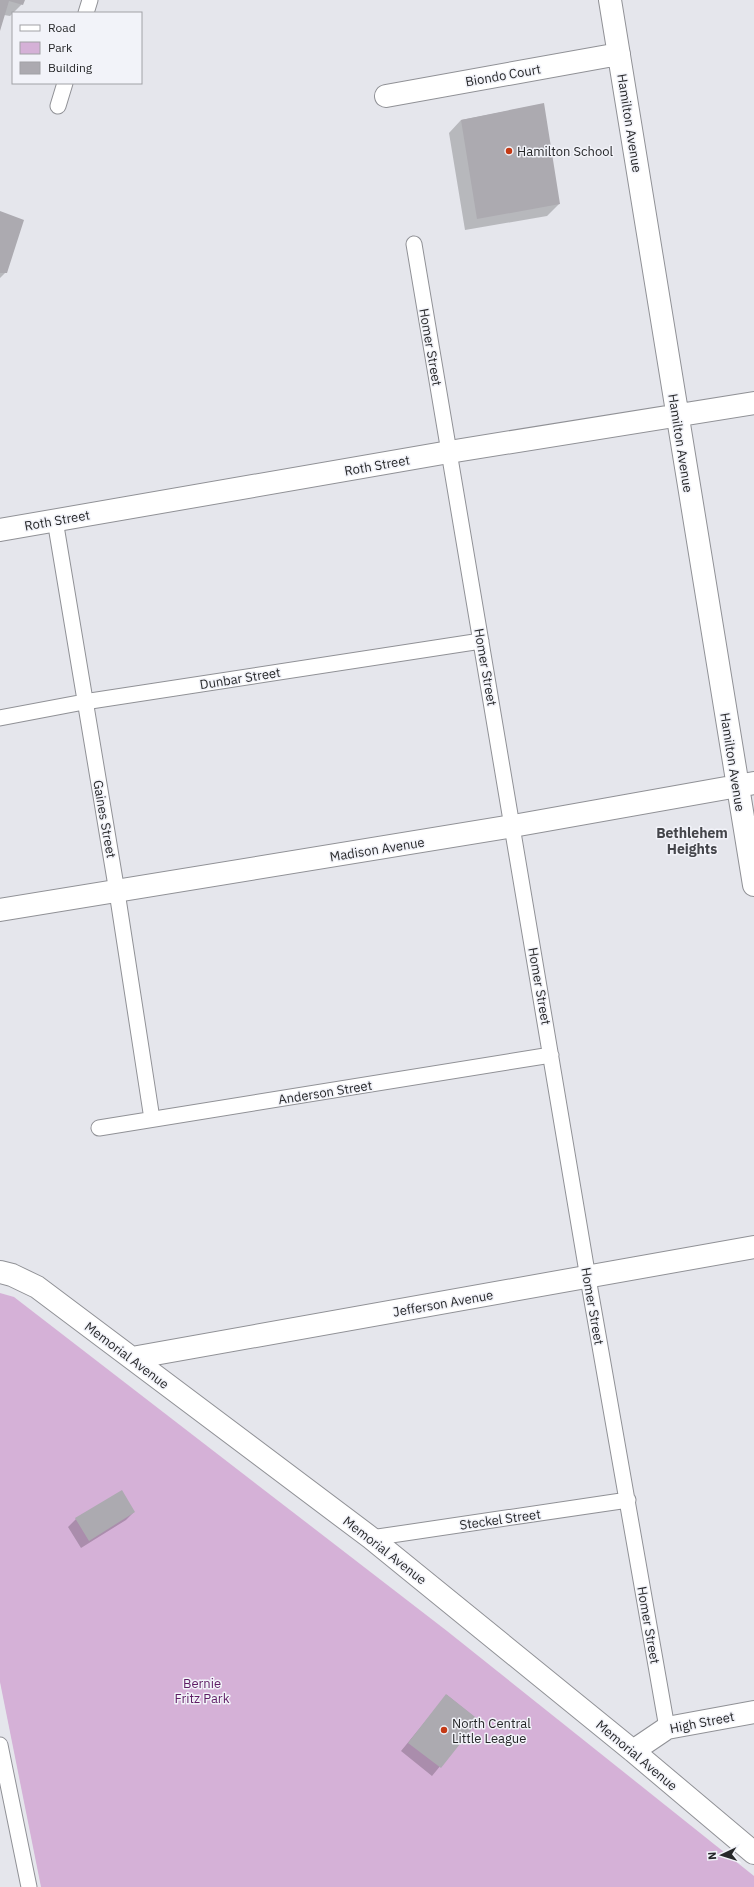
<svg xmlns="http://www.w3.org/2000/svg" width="754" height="1887" font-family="'IBM Plex Sans',sans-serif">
<rect width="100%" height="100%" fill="#e5e6ec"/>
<!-- green -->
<path fill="#d5b1d7" d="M0 1293 14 1297 447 1631 754 1876V1887H41L0 1682Z"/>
<!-- shadow -->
<path fill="#0003" d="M0 0H24L22 4 10 16 4 15 0 29Z
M543 104 559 204 547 216 465 230 449 133 461 120Z
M0 212 6 272 0 278Z
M134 1512 126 1520 81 1548 68 1527 76 1519Z
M447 1695 478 1720 432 1776 401 1751Z"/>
<!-- building -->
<path fill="#acaab0" d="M0 0H25L23 5 9 1 0 31Z
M544 103 560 204 477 219 461 120Z
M0 211 24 220 7 273H0Z
M122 1490 135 1512 89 1541 75 1518Z
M446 1694 479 1720 441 1768 408 1743Z"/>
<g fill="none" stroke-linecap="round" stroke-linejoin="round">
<!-- service casing -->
<g stroke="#909196" stroke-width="17">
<path id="service" d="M86 13 90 0
M58 106 65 83
M414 244 588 1278 667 1728
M55 520 117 892 152 1119
M0 718 84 702 481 641
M99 1128 551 1055
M371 1538 628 1500
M0 1745 29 1887"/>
</g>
<!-- minor casing -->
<g stroke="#909196" stroke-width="24">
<path id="minor" d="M610 0 754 885
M386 96 619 54
M0 530 449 452 754 403
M0 910 513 826 754 783
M0 1272 12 1275 37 1287 371 1538 633 1751 754 1853
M132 1358 754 1247
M633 1751 667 1728 754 1712"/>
</g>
<!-- service -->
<use href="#service" stroke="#fff" stroke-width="15"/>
<!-- minor -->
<use href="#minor" stroke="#fff" stroke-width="22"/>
</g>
<!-- markers -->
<g fill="#c43a15" stroke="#f2f3f9" stroke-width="1.5">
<circle cx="509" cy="151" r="4"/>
<circle cx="444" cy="1730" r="4"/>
</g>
<g text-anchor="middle" stroke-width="3" stroke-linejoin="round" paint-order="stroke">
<!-- street labels -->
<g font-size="13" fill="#27282a" stroke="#f2f3f9">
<text transform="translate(503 75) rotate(-10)" y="5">Biondo Court</text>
<text transform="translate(630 123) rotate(81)" y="5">Hamilton Avenue</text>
<text transform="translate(431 347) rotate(80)" y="5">Homer Street</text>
<text transform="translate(681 443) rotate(81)" y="5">Hamilton Avenue</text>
<text transform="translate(377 465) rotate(-10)" y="5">Roth Street</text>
<text transform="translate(57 520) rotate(-10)" y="5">Roth Street</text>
<text transform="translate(486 667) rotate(80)" y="5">Homer Street</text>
<text transform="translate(240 678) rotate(-9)" y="5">Dunbar Street</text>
<text transform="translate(733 762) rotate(81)" y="5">Hamilton Avenue</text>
<text transform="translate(105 819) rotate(80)" y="5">Gaines Street</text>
<text transform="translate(377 849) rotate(-9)" y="5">Madison Avenue</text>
<text transform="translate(540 986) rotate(80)" y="5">Homer Street</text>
<text transform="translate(325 1092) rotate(-9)" y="5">Anderson Street</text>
<text transform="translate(443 1303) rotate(-10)" y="5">Jefferson Avenue</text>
<text transform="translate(593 1306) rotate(80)" y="5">Homer Street</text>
<text transform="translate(127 1355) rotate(37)" y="5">Memorial Avenue</text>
<text transform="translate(500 1519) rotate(-8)" y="5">Steckel Street</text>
<text transform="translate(385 1550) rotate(38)" y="5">Memorial Avenue</text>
<text transform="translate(649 1625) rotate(80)" y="5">Homer Street</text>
<text transform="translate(702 1722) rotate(-11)" y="5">High Street</text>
<text transform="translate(637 1755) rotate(40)" y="5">Memorial Avenue</text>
</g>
<!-- poi labels -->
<g font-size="13" fill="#27282a" stroke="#f2f3f9" text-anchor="start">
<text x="517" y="156">Hamilton School</text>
<text x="452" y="1728">North Central<tspan x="452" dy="15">Little League</tspan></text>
</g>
<!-- park labels -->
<g font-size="13" fill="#5e1c64" stroke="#f2f3f9">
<text x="202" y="1688">Bernie<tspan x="202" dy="15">Fritz Park</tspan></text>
</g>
<!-- neighbourhood labels -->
<g font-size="14" font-weight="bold" fill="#44454a" stroke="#f2f3f9">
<text x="692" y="838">Bethlehem<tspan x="692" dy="16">Heights</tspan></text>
</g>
</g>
<!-- legend -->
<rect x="12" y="12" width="130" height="72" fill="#f2f3f9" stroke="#a1a2a6"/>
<rect x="20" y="25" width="20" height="6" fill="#ffffff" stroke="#a1a2a6"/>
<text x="48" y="32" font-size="12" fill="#27282a">Road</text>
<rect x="20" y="42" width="20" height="12" fill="#d5b1d7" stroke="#a1a2a6"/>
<text x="48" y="52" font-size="12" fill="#27282a">Park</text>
<rect x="20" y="62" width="20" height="12" fill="#acaab0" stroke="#a1a2a6"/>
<text x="48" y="72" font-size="12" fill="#27282a">Building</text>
<!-- north arrow -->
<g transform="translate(722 1855) rotate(266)" stroke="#f2f3f9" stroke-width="3" paint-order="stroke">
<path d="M0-3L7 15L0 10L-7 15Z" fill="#27282a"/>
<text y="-6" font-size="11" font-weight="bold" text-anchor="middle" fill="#27282a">N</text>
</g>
</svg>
